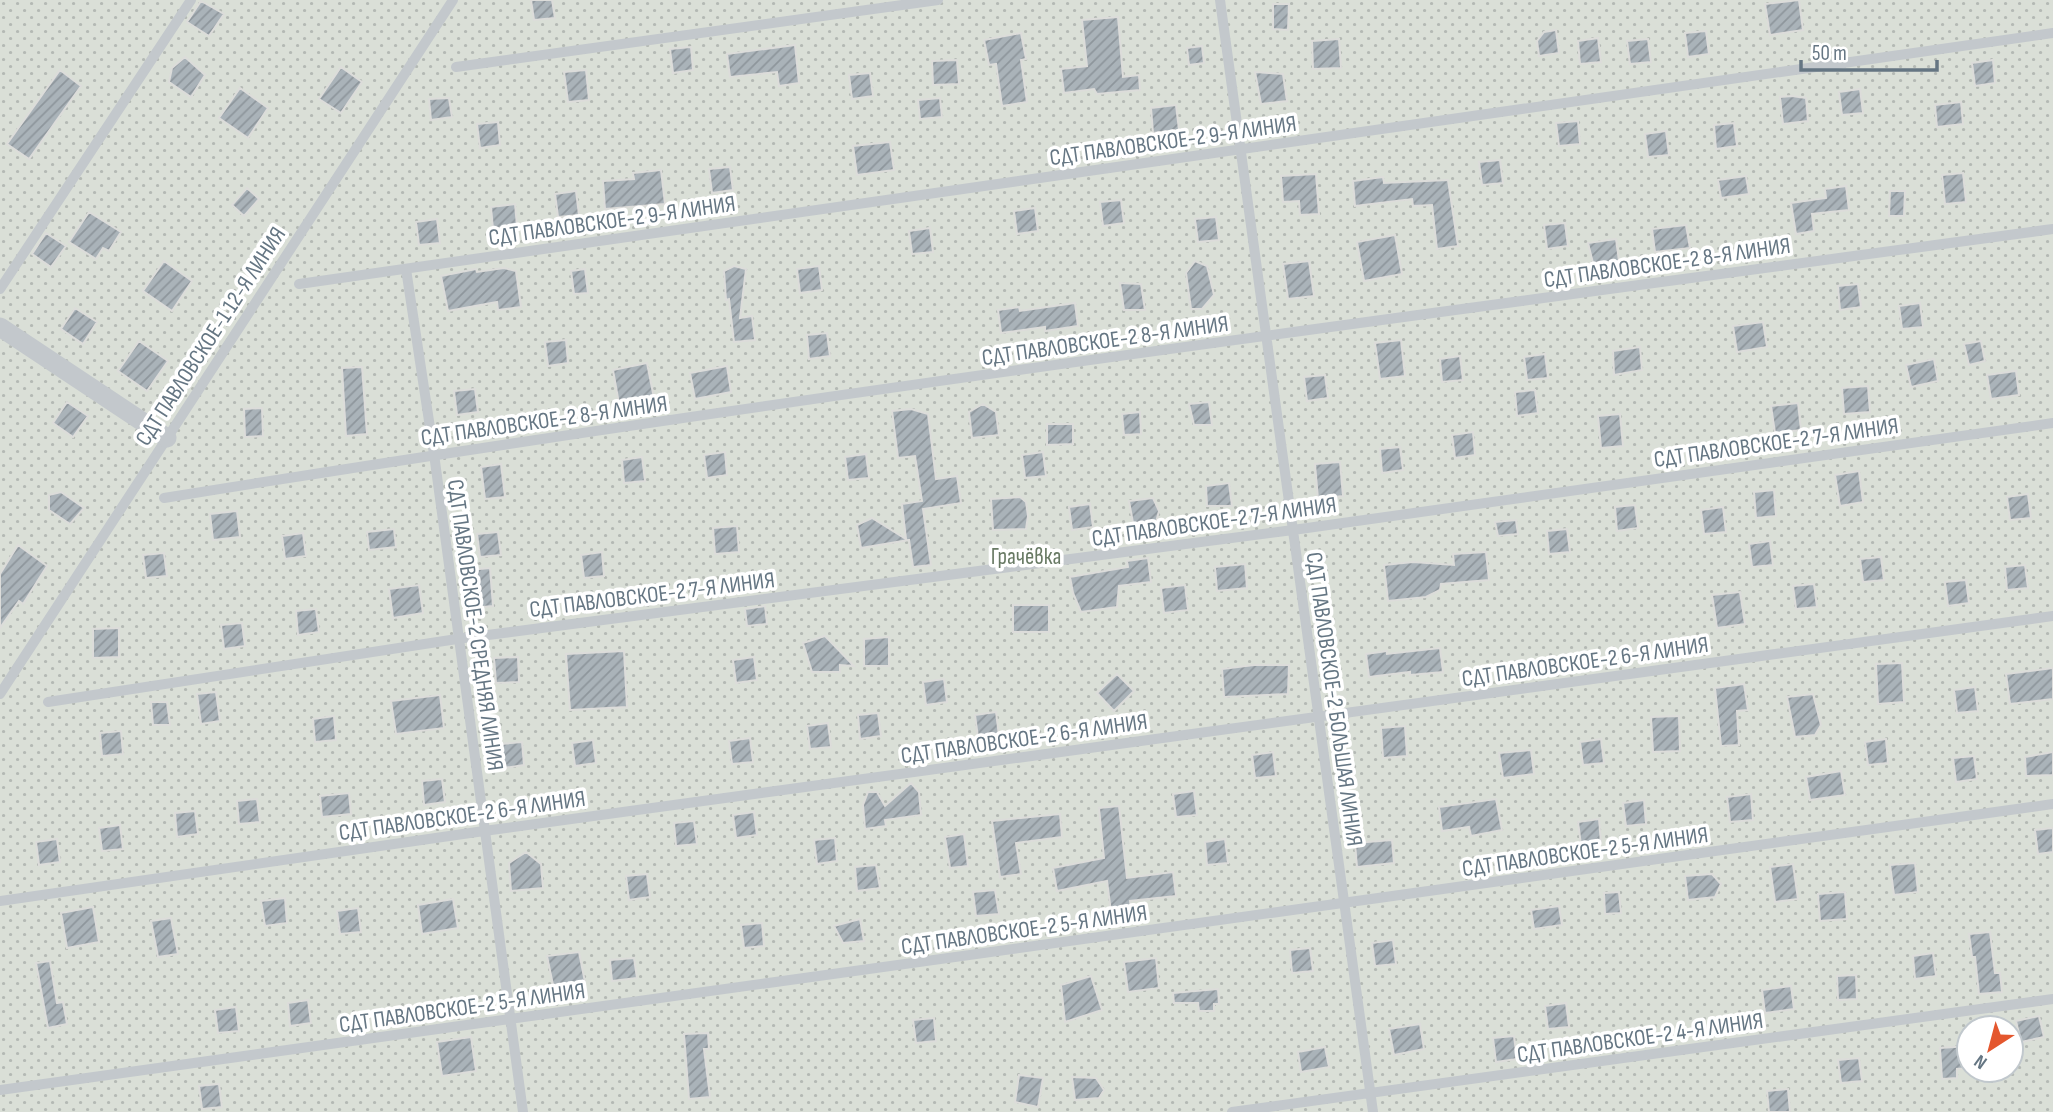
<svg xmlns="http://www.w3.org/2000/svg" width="2053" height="1112" font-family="'Sofia Sans Condensed',sans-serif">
<defs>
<pattern id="garden-dots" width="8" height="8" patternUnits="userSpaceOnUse" patternTransform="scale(1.75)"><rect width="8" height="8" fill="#dadfd7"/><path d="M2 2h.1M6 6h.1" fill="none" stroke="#b4b9b4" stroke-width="1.8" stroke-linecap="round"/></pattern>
<pattern id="building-hatch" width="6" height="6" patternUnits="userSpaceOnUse" patternTransform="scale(1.75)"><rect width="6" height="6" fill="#aab3b9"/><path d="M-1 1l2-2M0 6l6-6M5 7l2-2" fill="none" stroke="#8e969c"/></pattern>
</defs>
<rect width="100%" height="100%" fill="#fafaf8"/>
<!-- garden -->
<path fill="url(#garden-dots)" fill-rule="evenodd" d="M0 0H2053V1112H0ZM1969 1028H2011V1070H1969Z"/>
<!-- building -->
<path fill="url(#building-hatch)" stroke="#dcdcda" stroke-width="2" d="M531 0H552L555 18 534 20Z
M1799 0 1803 30 1770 35 1765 4Z
M201 1 224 14 209 36 187 22Z
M1273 4H1289L1288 30 1273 29Z
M1118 17 1123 77 1139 75 1140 90 1097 94 1094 89 1064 93 1061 69 1087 66 1082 20Z
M1556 30 1559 53 1539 56 1537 41 1544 32Z
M1706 31 1709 54 1688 57 1685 33Z
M1021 33 1026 59 1021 60 1027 102 1002 106 996 64 989 65 984 40Z
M1598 38 1601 62 1580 64 1578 41Z
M1339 39 1341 68 1313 69 1312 41Z
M1648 39 1651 62 1630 64 1627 41Z
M795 45 799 83 779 86 777 72 730 77 727 54Z
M1202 46 1204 63 1189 65 1187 48Z
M691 47 693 70 673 73 670 49Z
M185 57 205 75 191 97 169 82 172 68Z
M957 60 959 84 933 85 932 61Z
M1993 60 1995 83 1975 86 1972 63Z
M341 67 362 82 341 113 319 99Z
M60 70 81 86 29 159 7 144Z
M586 70 589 100 568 102 564 72Z
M1255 72 1283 74 1287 101 1261 104Z
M870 73 873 96 852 99 849 75Z
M240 88 268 108 248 138 219 118Z
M1860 89 1863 113 1842 115 1839 92Z
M1792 96 1806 98 1808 121 1783 124 1780 97Z
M449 98 452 117 431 120 429 99Z
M940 98 942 117 920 119 918 100Z
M1961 102 1963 124 1937 127 1935 105Z
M1176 105 1179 130 1153 133 1151 108Z
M1578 121 1580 144 1559 146 1556 123Z
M498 122 500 145 480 148 477 124Z
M1734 123 1737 146 1716 149 1714 125Z
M1666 131 1669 155 1648 157 1645 134Z
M890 142 894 170 857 175 853 146Z
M1500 160 1503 183 1482 185 1479 162Z
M730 167 733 190 712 193 709 169Z
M661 170 665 204 605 209 603 181 634 179 633 173Z
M1963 173 1966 202 1945 204 1942 175Z
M1316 174 1319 214 1300 215 1299 201 1283 202 1281 176Z
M1746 176 1749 194 1721 198 1718 180Z
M1383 177 1384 183 1448 180 1458 246 1437 249 1432 205 1413 206 1412 199 1355 206 1353 181Z
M1846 186 1849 210 1812 214 1814 231 1796 234 1791 203 1826 198 1825 189Z
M247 188 259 199 244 216 232 205Z
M576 191 579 215 558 217 555 194Z
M1890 191H1905L1904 216H1889Z
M1121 200 1124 223 1103 226 1100 202Z
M515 204 517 226 493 229 491 207Z
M1035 208 1038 231 1017 234 1014 211Z
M89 212 121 232 109 251 103 248 96 259 69 242Z
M1216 217 1219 240 1198 242 1195 219Z
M437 219 440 243 419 245 416 222Z
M1565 223 1568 246 1547 249 1544 225Z
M1686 225 1690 248 1655 252 1652 229Z
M930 228 933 252 912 254 909 231Z
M46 233 66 246 51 267 32 254Z
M1395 235 1402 274 1364 281 1357 242Z
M1616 239 1619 261 1593 263 1588 243Z
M164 261 192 281 172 311 143 291Z
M1195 261 1207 266 1214 295 1202 309H1191L1186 273Z
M1309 261 1314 296 1288 299 1283 264Z
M734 266 746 269 740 318 752 316 755 340 734 342 729 299 726 300 724 271Z
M819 266 822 290 800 293 797 269Z
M504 268 516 271 521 307 498 310 497 302 448 311 441 276 476 269 477 272Z
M585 269 588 293 574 294 571 271Z
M1120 283 1141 284 1145 310H1124Z
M1858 284 1861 307 1840 310 1838 286Z
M1075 303 1078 326 1045 331V327L1001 333 998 310 1019 307 1020 311Z
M1920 303 1923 327 1902 329 1899 306Z
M75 308 97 322 83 344 61 329Z
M1763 322 1767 347 1737 352 1733 326Z
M827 333 830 356 809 359 807 335Z
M566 340 568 363 548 366 545 342Z
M1401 340 1405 376 1380 379 1375 343Z
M139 341 168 361 147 391 118 371Z
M1981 341 1985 361 1969 365 1964 344Z
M1640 347 1642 370 1614 375 1613 351Z
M1545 354 1548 378 1527 380 1524 357Z
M1460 356 1463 380 1442 382 1440 359Z
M1934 359 1938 381 1911 387 1906 365Z
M647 363 654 398 619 404 613 370Z
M727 366 731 392 695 399 690 373Z
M362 367 367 434 346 436 342 368Z
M2016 371 2019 395 1991 399 1987 375Z
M1325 375 1328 398 1307 401 1304 377Z
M1868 386 1870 412 1844 414 1842 388Z
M475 389 478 412 457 415 454 391Z
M1535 390 1538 413 1517 416 1515 392Z
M67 402 88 416 73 437 53 423Z
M1209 402 1212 425H1194L1189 404Z
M1798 403 1801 430 1775 433 1771 406Z
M983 404 996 412 999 435 972 438 969 412Z
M262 408 263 436 245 437 244 409Z
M911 409 928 414 936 479 957 476 961 503 923 509 931 565 913 567 909 540 861 548 857 525 872 518 906 539 902 504 922 501 915 456 898 458 892 411Z
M1140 412 1141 434 1124 435 1122 414Z
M1620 414 1623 446 1601 448 1598 416Z
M1047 424H1073V444L1047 445Z
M1473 432 1475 455 1455 458 1452 435Z
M1400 447 1403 470 1382 473 1380 449Z
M725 452 727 475 707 478 704 455Z
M1043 452 1046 476 1025 478 1022 455Z
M866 454 869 478 848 480 845 457Z
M642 457 645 481 624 483 622 460Z
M1340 462 1343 496 1318 499 1315 464Z
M501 464 505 497 485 499 481 467Z
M1859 471 1863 502 1840 506 1835 475Z
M1229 483 1232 506H1207L1206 486Z
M1774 490 1776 516 1756 518 1754 492Z
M61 492 84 508 70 524 49 510V495Z
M2028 494 2031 518 2010 520 2007 497Z
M1020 497 1026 502 1028 516 1026 529 993 530 991 499Z
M1153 498 1159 511 1156 522 1133 523 1129 501Z
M1090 504 1093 527 1072 530 1069 507Z
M1635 505 1638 528 1617 531 1615 507Z
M1723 507 1726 532 1704 534 1701 510Z
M237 511 240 537 213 540 210 514Z
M1516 520 1518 534 1498 536 1495 522Z
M737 526 739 552 715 554 713 528Z
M394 529 396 547 369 550 367 532Z
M1567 529 1570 552 1549 554 1547 531Z
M498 532 501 555 480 557 477 534Z
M303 533 306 556 285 559 282 536Z
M1770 541 1773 565 1752 567 1749 544Z
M18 545 47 566 23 604 19 601 0 628V574Z
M602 552 604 576 584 578 581 555Z
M1486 552 1489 580 1441 584 1440 590 1426 597 1388 601 1384 565 1413 562 1454 565 1453 554Z
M164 553 167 576 146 578 143 555Z
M1881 557 1884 580 1863 582 1860 559Z
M1148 558 1151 582 1119 586 1117 607 1081 612 1073 593 1070 577 1128 567 1127 561Z
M1245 564 1247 588 1217 591 1215 567Z
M2025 565 2028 588 2007 590 2005 567Z
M490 568 493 606 472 608 469 570Z
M1966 580 1969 603 1948 606 1945 582Z
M1814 584 1817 607 1796 609 1793 586Z
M419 585 423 613 393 618 389 589Z
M1185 585 1188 610 1164 613 1161 588Z
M1740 592 1745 624 1717 628 1712 595Z
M1013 605H1049V632H1013Z
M765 606 767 624 747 626 745 609Z
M316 609 319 632 298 635 296 611Z
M242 623 245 646 224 649 221 625Z
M119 628V657L93 658V629Z
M825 636 854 666 840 665V672H812L803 643Z
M889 637V666H864V639Z
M1440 648 1443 672 1410 675V672L1369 677 1366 654 1387 651V654Z
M624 651 627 707 570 710 566 654Z
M518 657 519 682 496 683 494 658Z
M754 657 757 680 736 683 733 660Z
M1902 663 1904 702 1878 704 1876 664Z
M1254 665H1289L1288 694 1224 697 1222 669Z
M2053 668V699L2010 704 2006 674Z
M1117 674 1134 691 1114 711 1097 693Z
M944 679 947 702 926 705 923 682Z
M1744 684 1748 710 1737 711 1739 745 1721 746 1715 688Z
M1975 687 1978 711 1957 713 1954 690Z
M216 692 220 721 201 724 197 694Z
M1813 694 1821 725 1815 735 1795 737 1787 697Z
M440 695 444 728 396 734 391 701Z
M151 702H167L170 725H153Z
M996 712 999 736 978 738 975 715Z
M878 713 881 736 860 739 858 715Z
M334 716 336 740 315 742 313 719Z
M1679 716 1680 751 1653 752 1651 717Z
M828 723 831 747 810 749 807 726Z
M1405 726 1407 756 1383 758 1381 728Z
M121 731 123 754 102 756 100 733Z
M750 738 753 762 732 764 729 741Z
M1601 739 1604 763 1583 765 1580 742Z
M1886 739 1888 763 1868 765 1865 742Z
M593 740 596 763 575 766 572 743Z
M522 742 524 765 504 768 501 744Z
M1531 750 1534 774 1503 778 1499 753Z
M1273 752 1276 776 1255 778 1252 755Z
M2053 752V775L2026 776 2025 757Z
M1974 756 1977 779 1956 782 1953 758Z
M1841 771 1845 795 1810 800 1806 777Z
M442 779 445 802 424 805 422 781Z
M911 783 919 792 921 815 885 820 886 826 865 829 863 805 868 792H877L885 806Z
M1194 791 1197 815 1176 817 1173 794Z
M349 793 351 814 322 817 320 796Z
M1751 794 1753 820 1730 822 1727 797Z
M257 799 260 822 239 824 237 801Z
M1496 799 1502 830 1471 836 1469 827 1442 831 1439 807Z
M1644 800 1646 824 1626 826 1623 803Z
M1119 806 1127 878 1173 872 1176 896 1130 901 1131 909 1111 912 1107 881 1057 891 1053 868 1104 858 1099 808Z
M195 811 198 834 177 837 175 813Z
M754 812 757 835 736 838 733 815Z
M1060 814 1062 837 1016 843 1021 874 1000 877 992 821Z
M1599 819 1601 843 1581 845 1578 822Z
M694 821 697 844 676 846 674 823Z
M120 825 123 849 102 851 99 828Z
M2053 828V852L2038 854 2035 830Z
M964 834 968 866 950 868 945 837Z
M835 838 837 861 817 864 814 840Z
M57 839 60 862 39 865 36 842Z
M1225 839 1228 863 1207 865 1205 842Z
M1392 840 1394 863 1357 867 1355 843Z
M526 852 541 864 543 888 511 891 509 863Z
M1915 863 1918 892 1894 895 1890 865Z
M1793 864 1798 899 1775 902 1770 867Z
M876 865 880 888 857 891 855 867Z
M647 874 650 897 629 900 626 876Z
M1712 874 1721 884 1715 897 1688 900 1685 876Z
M995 890 999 914 976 916 973 892Z
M1619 892 1621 913 1605 914 1604 893Z
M1845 892 1847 919 1820 921 1818 894Z
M285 898 287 923 265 926 261 901Z
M453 899 458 928 422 934 418 905Z
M1559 906 1562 925 1534 929 1531 910Z
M93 907 99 942 67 948 61 913Z
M358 908 361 932 340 934 337 911Z
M171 918 178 954 158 957 151 921Z
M860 919 864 941 843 943 834 926Z
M762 923 764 946 744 948 741 925Z
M1990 932 1995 973H2000L2002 992 1979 994 1975 957H1972L1969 934Z
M1393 940 1396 964 1375 966 1372 943Z
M1310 948 1313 971 1292 973 1290 950Z
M579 952 585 982 553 985 547 956Z
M1933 953 1936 976 1915 979 1913 956Z
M634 958 637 978 612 981 610 960Z
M1156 958 1159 988 1128 992 1124 962Z
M50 961 57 1003 63 1002 67 1024 48 1028 36 963Z
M1856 975 1857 999 1838 1000 1837 976Z
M1091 976 1102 1010 1065 1022 1061 985Z
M1791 986 1794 1009 1765 1013 1762 990Z
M1218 989 1219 1004H1214V1011H1199L1198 1003H1174L1173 993Z
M308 1000 311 1023 290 1026 288 1003Z
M1566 1003 1569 1027 1548 1029 1545 1006Z
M236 1007 239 1031 218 1033 215 1010Z
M2039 1016 2044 1037 2021 1042 2016 1021Z
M934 1018 936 1041 916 1043 913 1020Z
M1420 1024 1424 1049 1394 1055 1389 1029Z
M708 1033 709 1049H704L710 1097 689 1099 684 1034Z
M1514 1036 1517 1059 1496 1062 1493 1038Z
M471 1037 476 1071 442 1076 437 1042Z
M1969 1046V1068L1957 1069V1078L1942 1079 1940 1048Z
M1325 1047 1329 1067 1301 1072 1298 1052Z
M1859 1058 1862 1081 1841 1083 1838 1060Z
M1019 1075 1043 1078 1038 1107 1015 1102Z
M1072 1077 1096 1078 1104 1090 1099 1098 1075 1100Z
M219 1084 222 1107 202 1109 199 1086Z
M1788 1089 1790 1112H1769L1767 1091Z"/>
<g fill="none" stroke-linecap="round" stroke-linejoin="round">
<!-- lane -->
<path stroke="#c3c8cc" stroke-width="10" d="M1220 0 1373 1112
M456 67 938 0
M406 269 434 454 523 1112
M299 284 2053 33
M0 289 191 0
M164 498C792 396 1423 315 2053 229
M0 694 453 0
M48 702 457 639 1293 530 2053 423
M0 901 484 831 2053 616
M0 1090 2053 804
M1232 1112 2053 999"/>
<!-- street -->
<path stroke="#c3c8cc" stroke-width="19" d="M0 327 167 438"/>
</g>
<g text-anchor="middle" stroke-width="7" stroke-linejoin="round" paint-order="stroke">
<!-- street labels -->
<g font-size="23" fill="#657683" stroke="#fff">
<text transform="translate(1173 140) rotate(-8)" y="8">СДТ ПАВЛОВСКОЕ-2 9-Я ЛИНИЯ</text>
<text transform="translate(612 220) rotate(-8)" y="8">СДТ ПАВЛОВСКОЕ-2 9-Я ЛИНИЯ</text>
<text transform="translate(1667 262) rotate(-8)" y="8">СДТ ПАВЛОВСКОЕ-2 8-Я ЛИНИЯ</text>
<text transform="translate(210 336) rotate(-57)" y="8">СДТ ПАВЛОВСКОЕ-1 12-Я ЛИНИЯ</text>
<text transform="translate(1105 340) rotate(-8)" y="8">СДТ ПАВЛОВСКОЕ-2 8-Я ЛИНИЯ</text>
<text transform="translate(544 420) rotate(-8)" y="8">СДТ ПАВЛОВСКОЕ-2 8-Я ЛИНИЯ</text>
<text transform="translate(1776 442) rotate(-8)" y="8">СДТ ПАВЛОВСКОЕ-2 7-Я ЛИНИЯ</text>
<text transform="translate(1214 521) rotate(-8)" y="8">СДТ ПАВЛОВСКОЕ-2 7-Я ЛИНИЯ</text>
<text transform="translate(652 594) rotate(-7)" y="8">СДТ ПАВЛОВСКОЕ-2 7-Я ЛИНИЯ</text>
<text transform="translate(476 625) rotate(82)" y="8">СДТ ПАВЛОВСКОЕ-2 СРЕДНЯЯ ЛИНИЯ</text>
<text transform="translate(1585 661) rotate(-8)" y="8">СДТ ПАВЛОВСКОЕ-2 6-Я ЛИНИЯ</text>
<text transform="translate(1335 699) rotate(82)" y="8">СДТ ПАВЛОВСКОЕ-2 БОЛЬШАЯ ЛИНИЯ</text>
<text transform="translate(1024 738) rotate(-8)" y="8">СДТ ПАВЛОВСКОЕ-2 6-Я ЛИНИЯ</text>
<text transform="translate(462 815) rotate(-8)" y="8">СДТ ПАВЛОВСКОЕ-2 6-Я ЛИНИЯ</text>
<text transform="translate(1585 851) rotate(-8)" y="8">СДТ ПАВЛОВСКОЕ-2 5-Я ЛИНИЯ</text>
<text transform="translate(1024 929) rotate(-8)" y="8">СДТ ПАВЛОВСКОЕ-2 5-Я ЛИНИЯ</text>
<text transform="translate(462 1007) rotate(-8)" y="8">СДТ ПАВЛОВСКОЕ-2 5-Я ЛИНИЯ</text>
<text transform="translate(1640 1037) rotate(-8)" y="8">СДТ ПАВЛОВСКОЕ-2 4-Я ЛИНИЯ</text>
</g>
<!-- park labels -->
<g font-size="23" fill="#687a64" stroke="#fff">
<text x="1026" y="564">Грачёвка</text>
</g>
</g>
<!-- north arrow -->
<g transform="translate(1990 1049) rotate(216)"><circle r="33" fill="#ffffff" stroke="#c1c8cd" stroke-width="2"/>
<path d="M0-5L12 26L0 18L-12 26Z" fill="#e4572e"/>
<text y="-10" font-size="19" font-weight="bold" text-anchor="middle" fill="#657683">N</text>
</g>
<!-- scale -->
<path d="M1801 60v10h136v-10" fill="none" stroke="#657683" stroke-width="3.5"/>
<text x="1812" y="60" font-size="21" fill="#657683" stroke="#ffffff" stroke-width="5" paint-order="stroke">50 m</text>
</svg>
